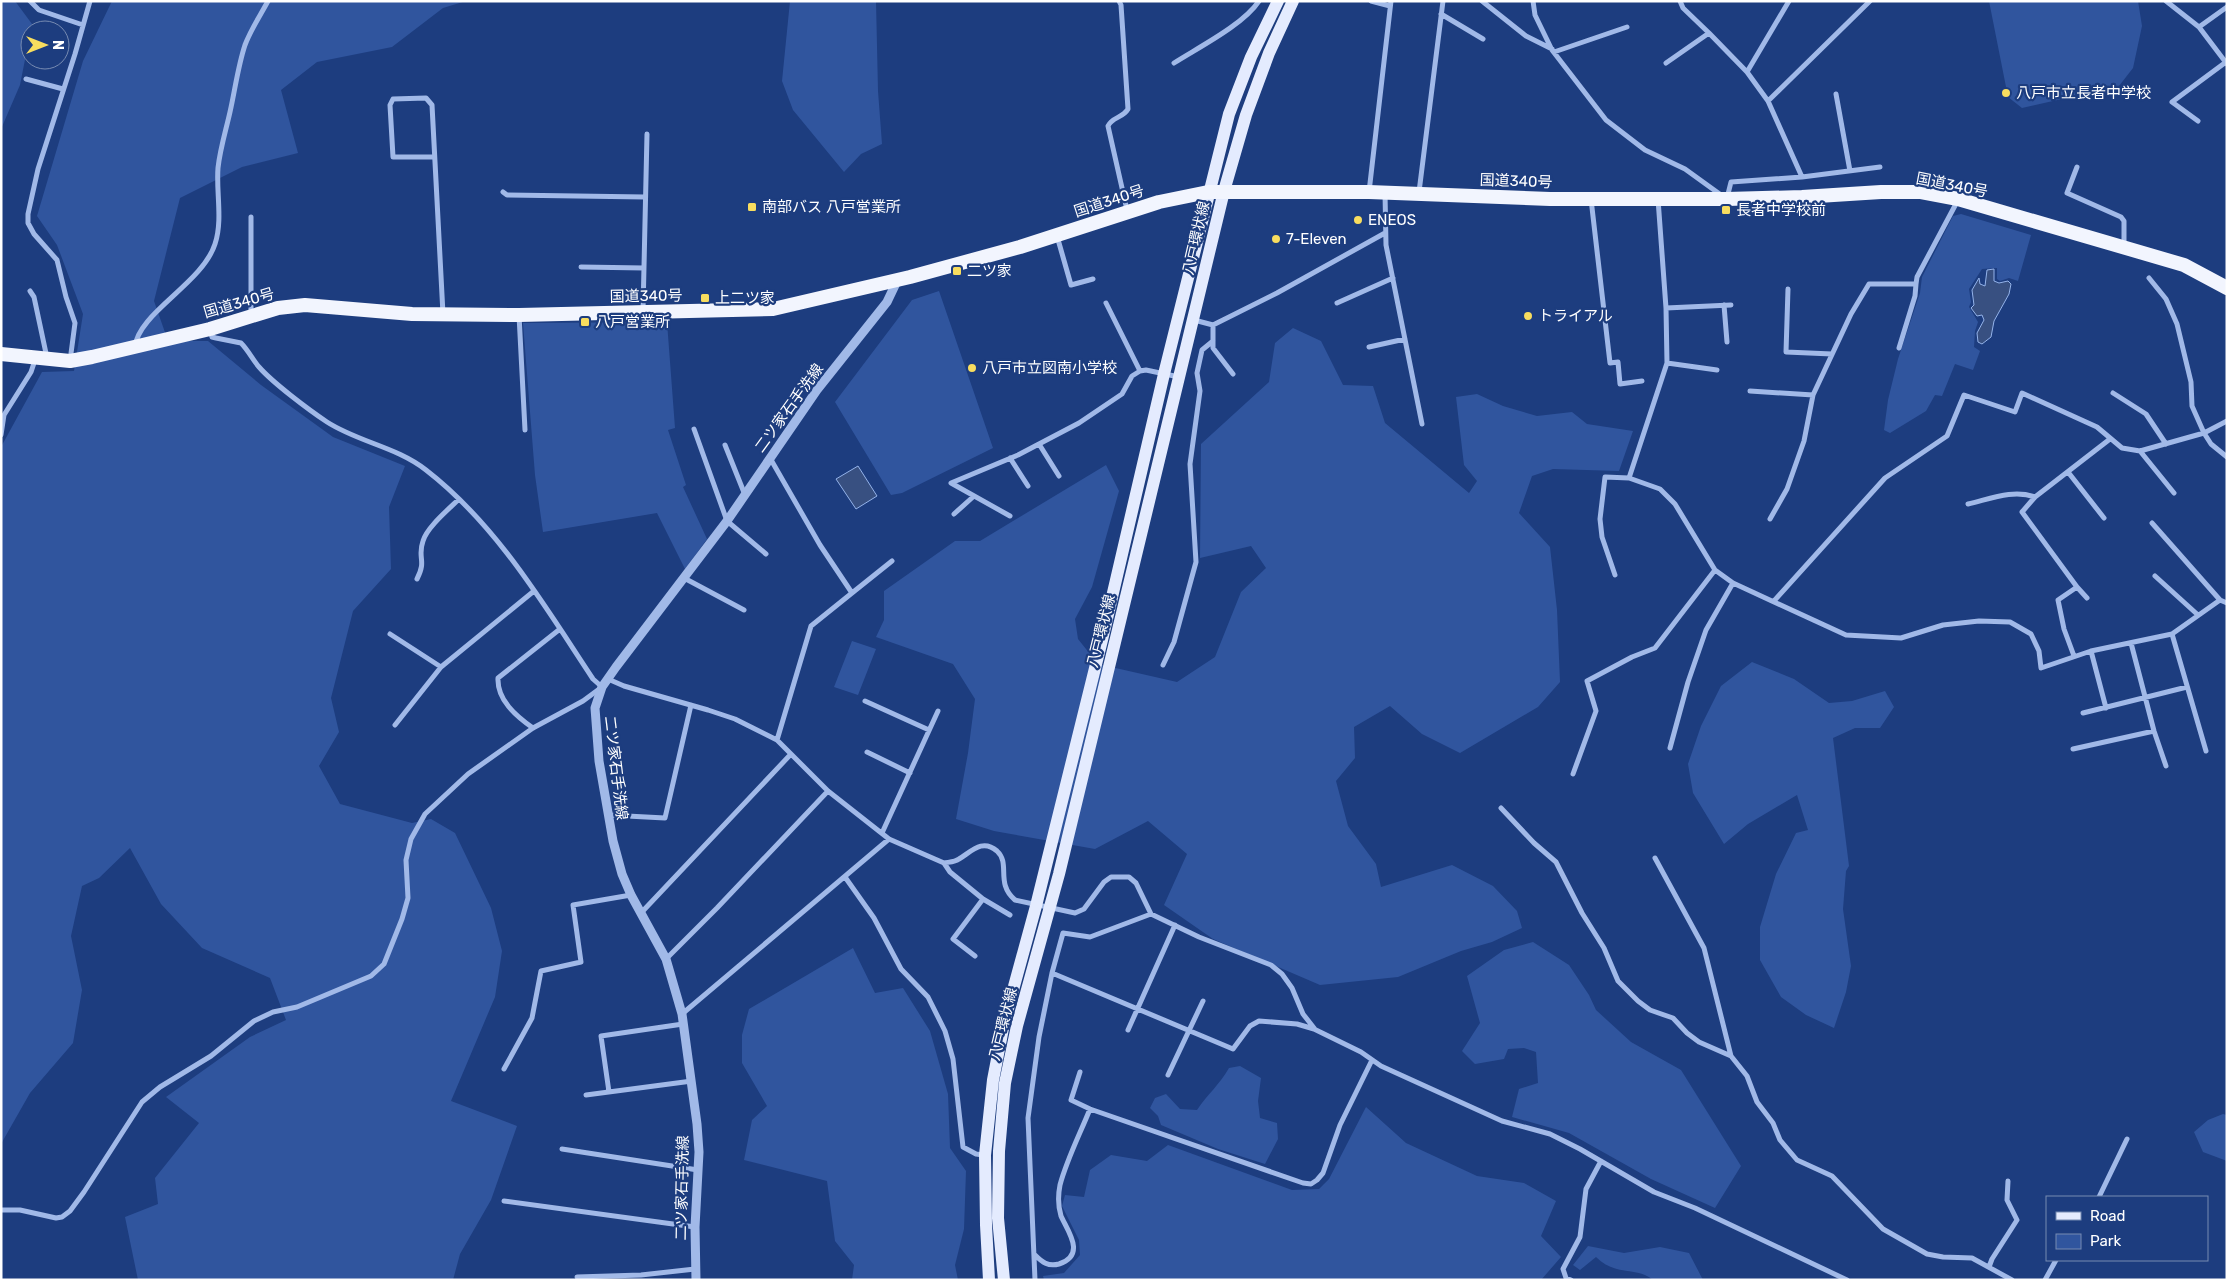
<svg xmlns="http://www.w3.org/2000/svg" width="2228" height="1281" font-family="Rubik,'Noto Sans JP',sans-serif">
<rect width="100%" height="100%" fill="#1d3d7f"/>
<!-- green -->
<path fill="#30559e" d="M1 1H15L32 24 20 85 1 129Z
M112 1H466L443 8 392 47 317 62 281 90 298 153 242 167 180 198 154 301 168 341H208L261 385 333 437 405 466 389 507 391 569 353 611 331 698 339 732 319 766 340 804 412 823 431 819 455 833 491 908 502 951 495 997 451 1101 517 1126 491 1200 460 1254 453 1280H138L125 1217 158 1204 155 1178 199 1123 166 1097 250 1037 286 1020 270 978 202 948 161 904 130 848 99 878 82 886 71 936 82 990 73 1043 30 1093 1 1144V447L42 372 74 371 83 314 57 245 37 216 83 61Z
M790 1H876L878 91 882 144 861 154 844 172 793 110 782 81Z
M1989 1H2138L2142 26 2133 68 2119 86 2022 108 2008 97Z
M1961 214 2031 235 2018 281 2009 278 2000 281 1997 279V268L1982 269 1969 289 1971 302 1969 307 1978 322 1975 331 1974 347 1980 351 1973 370 1955 364 1942 396 1935 395 1926 411 1890 433 1884 430 1888 400 1898 359 1920 293 1922 277 1953 216Z
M939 291 993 448 902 493 891 495 835 402 912 300Z
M667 322 675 428 668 430 686 485 683 487 707 539 685 569 657 513 543 532 535 475 523 323Z
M1293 328 1321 341 1343 385 1373 386 1385 423 1469 493 1477 481 1464 465 1456 397 1477 394 1503 406 1537 416 1572 412 1587 424 1633 431 1619 471 1553 469 1532 476 1519 513 1550 547 1557 610 1560 682 1538 707 1460 753 1422 734 1390 706 1354 727 1355 758 1336 781 1348 826 1376 864 1381 887 1452 865 1493 886 1517 911 1522 928 1492 942 1461 951 1398 977 1320 985 1213 939 1164 905 1187 854 1148 821 1095 849 994 831 956 819 968 753 975 699 953 664 876 637 884 620V591L955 541H980L1106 465 1119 491 1092 587 1075 619 1078 639 1098 664 1177 682 1215 657 1241 592 1266 568 1251 546 1200 558 1201 444 1269 382 1275 343Z
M852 641 876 649 858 695 834 687Z
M1752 662 1794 679 1829 703 1852 701 1885 691 1894 707 1880 728H1855L1833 738 1849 866 1846 871 1843 909 1851 966 1846 992 1834 1028 1806 1015 1781 997 1760 960V927L1776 874 1796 833 1808 830 1797 795 1748 824 1724 844 1693 793 1688 764 1701 726 1721 686Z
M1533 942 1569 965 1589 995 1596 1010 1631 1042 1681 1070 1741 1166 1715 1208 1651 1179 1569 1133 1512 1117 1519 1089 1538 1083 1536 1052 1524 1048 1508 1049 1504 1059 1475 1064 1462 1051 1480 1023 1467 976 1504 950Z
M853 948 875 993 903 988 930 1031 948 1094 950 1148 966 1171 964 1229 955 1265 958 1280H852L854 1265 835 1241 827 1181 744 1160 752 1120 767 1106 742 1063V1035L749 1009Z
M1240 1066 1261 1078 1258 1101 1260 1118 1277 1123 1278 1139 1265 1164 1218 1149 1161 1125 1158 1116 1150 1108 1155 1098 1166 1094 1180 1109 1197 1110C1207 1095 1220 1084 1229 1068Z
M1366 1107 1406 1143 1477 1176 1524 1183 1556 1201 1541 1236 1561 1257 1541 1280H1044L1043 1276 1064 1273 1080 1255 1079 1240 1062 1206 1065 1195 1084 1197 1090 1170 1111 1155 1147 1161 1168 1145 1292 1190 1319 1189 1329 1179Z
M2223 1114 2227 1115V1161L2203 1152 2194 1132 2208 1120Z
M1588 1246 1624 1253 1660 1247 1689 1253 1703 1280H1653C1636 1266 1616 1277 1596 1257L1580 1270 1573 1265Z"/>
<!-- water -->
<path fill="#385081" stroke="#94b3ea" d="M1994 269V281L1999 283 2008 281 2011 284 2009 294 1994 321 1991 337 1982 344 1978 342 1977 333 1984 320 1982 315 1977 316 1971 308 1974 305 1972 290 1979 278 1980 284 1985 286 1987 270Z
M858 466 877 496 856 509 836 479Z"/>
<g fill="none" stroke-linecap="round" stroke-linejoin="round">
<!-- minor -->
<path stroke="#a1b9e8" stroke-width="5" d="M30 1 39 10 83 25
M1119 1 1121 5 1128 109C1123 118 1112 117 1108 126L1127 210
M1371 1 1390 6
M1482 1 1526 36 1552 49
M1533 1 1535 15 1552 50 1606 120 1645 150 1685 169 1721 195
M1680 1 1683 8 1709 33
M2166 1 2199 27
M2227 7 2199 27 2227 64
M1441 14 1483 39
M1554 52 1627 27
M1174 63C1199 47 1243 25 1259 1
M1666 63 1709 33 1747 72 1768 101 1870 1
M1747 72 1789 1
M26 79 63 89
M1836 94 1850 171
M1768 101 1802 177
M2198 121 2172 102 2226 62
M434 157H393L390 105 393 99 426 98 432 105 443 314
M2077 167 2067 193 2121 217 2124 221V246
M503 192 507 195 645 197
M1369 192 1391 1
M1419 192 1443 1
M1385 193 1386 245 1422 424
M1727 198 1731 182 1802 177 1880 167
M1591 199 1610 363 1618 362 1620 384 1642 381
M251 217V314
M1057 236 1071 285 1093 279
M581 267 644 268
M2149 278 2166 299 2177 324 2191 382 2192 406 2204 433 2227 421
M1788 289 1786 352 1832 354
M30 291 34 297 47 358
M1106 303 1140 371
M1337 303 1393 278
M1724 305 1727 342
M1666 308 1731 305
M643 311 647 134
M519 315 525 430
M1194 320 1213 325 1277 293 1385 233
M1213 325V348L1233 374
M135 347C138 313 202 284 215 244 223 220 216 192 218 168 220 149 226 130 230 112 235 90 238 66 245 45 251 29 260 16 268 1
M1369 347 1405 339
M1899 348 1915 296 1916 284
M70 361 75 323 66 297 57 260 34 234 28 223V214L38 169 75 54 90 1
M1667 363 1717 370
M1750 391 1813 395
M2113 393 2146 414 2166 444
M694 429 727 521 766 554
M1 435 4 415 31 372 35 360
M1039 444 1059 476
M725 445 745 495
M2140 451 2174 493
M770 458 820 545 852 593 811 626 777 740
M1010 458 1028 486
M2068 472 2104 518
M1629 478 1667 363 1666 308 1658 199
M1968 504C1990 499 2013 489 2035 497
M954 514 974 496
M1010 516 951 483 1018 455 1079 423 1122 394 1132 376 1140 371 1146 370 1179 377
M1770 519 1787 489 1804 441 1813 395 1851 314 1869 284H1916L1917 277 1958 200
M2152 523 2220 600
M1615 575 1602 537 1600 519 1605 477 1629 478 1660 489 1675 504 1715 570 1733 583 1846 635 1901 638 1943 625 1979 621 2010 622 2031 634 2039 651 2041 668 2091 651 2172 634 2220 600 2227 603
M2155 576 2198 615
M684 578 744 610
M417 579C427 560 417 558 423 541 427 527 449 509 459 499
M2077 587 2087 598
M852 593 892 561
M1774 601 1885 478 1947 436 1964 395 2015 412 2022 393 2097 427 2122 448 2140 451 2204 433 2211 444 2227 457
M390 634 441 667
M2172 634 2206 751
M2131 643 2154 731 2166 766
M2091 651 2106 708
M2074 656 2064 629 2058 600 2077 587 2022 512 2035 497 2110 439
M1163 665 1174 642 1196 562 1190 464 1200 391 1197 373 1202 350 1213 341
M608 679 624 686 708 710 735 719 777 740 828 791 889 839 944 863 950 872 983 899 1010 915
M865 701 929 730
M2083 713 2187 687
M395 725 441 667 534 591
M533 728C516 716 497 700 498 678L560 629
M1670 748 1688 682 1706 630 1733 583
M2073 749 2154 731
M867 752 910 773
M1573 774 1596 711 1587 681 1632 657 1655 648 1715 570
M1501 808 1534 843 1556 862 1582 913 1604 948 1618 981 1638 1001 1650 1010 1673 1018 1687 1033 1699 1042 1731 1056 1747 1076 1757 1102 1773 1123 1780 1140 1797 1160 1832 1176 1883 1229 1927 1254 1943 1257 1972 1258 2012 1280
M608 815 665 818 691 705
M882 833 938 711
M1655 858 1704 948 1731 1056
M944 863C949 862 955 862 959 859 971 852 982 838 997 851 1011 864 995 883 1015 900L1075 913 1084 909 1104 882 1111 877H1129L1136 883 1151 914 1199 937 1271 965 1282 974 1292 988 1303 1014 1314 1028
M845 877 874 918 901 969 928 997 945 1031 953 1059 963 1147 976 1154 983 1155
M641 913 791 754
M975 956 953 939 983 899
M666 959 717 908 828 791
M1052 973 1233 1049 1250 1026 1259 1021 1297 1024 1314 1029 1361 1052 1381 1066 1502 1121 1550 1134 1580 1149 1654 1192 1695 1208 1847 1280
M682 1014 889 839
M1128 1030 1175 925
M504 1069 532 1018 541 971 581 962 573 905 631 895
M1080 1072 1071 1100 1090 1109 1303 1183 1311 1184 1317 1180 1323 1173 1340 1125 1372 1060
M1168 1075 1203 1001
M609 1092 601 1036 683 1024
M586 1095 692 1081
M562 1149 698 1170
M2099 1197 2127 1139
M504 1201 695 1227
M1 1210H20L56 1218 62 1217 70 1211 84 1192 142 1102 160 1087 211 1056 254 1021 273 1012 297 1007 371 976 384 964 402 919 408 898 406 860 411 839 425 814 468 774 533 728 583 701 602 687 593 679C544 605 497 525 426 470 397 447 358 442 327 422 309 410 273 383 259 367 253 360 248 350 241 343L216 338 212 337 210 330
M1035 1255C1042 1262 1048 1267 1059 1264 1087 1255 1067 1230 1061 1216 1058 1206 1058 1195 1060 1185 1067 1159 1080 1134 1090 1109
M1989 1267 1992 1259 2017 1220 2007 1200 2008 1181
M577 1277 641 1275 695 1269
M1035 1280 1028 1118 1039 1037 1052 973 1063 933 1090 937 1151 914
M1571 1280 1566 1278 1563 1269 1580 1237 1586 1189 1601 1161
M2045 1280 2056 1260"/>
<!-- tertiary -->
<path stroke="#a1b9e8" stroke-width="9" d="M696 1280 695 1227 699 1152 697 1124 682 1014 666 959 631 895 622 874 613 841 599 761 595 708 602 687 616 667 727 521 817 390 887 302 897 281"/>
<!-- primary -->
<path stroke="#e4ebfe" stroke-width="12" d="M989 1280 986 1225 985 1155 993 1080 1004 1023 1036 906 1102 640 1164 374 1229 114 1251 57 1278 1
M1004 1280 998 1218 999 1151 1005 1083 1017 1026 1059 874 1224 191 1246 115 1269 53 1293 1"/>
<!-- trunk -->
<path stroke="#f2f5fe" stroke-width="14" d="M1 354 70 361 92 357 210 329 278 308 305 305 412 314 519 315 773 309 910 277 1020 247 1159 202 1208 192H1369L1550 199H1727L1802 197 1881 192H1921L1958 199 2184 265 2227 288"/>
</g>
<!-- markers -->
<g fill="#f8dd5f" stroke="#1d3d7f" stroke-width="2">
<circle cx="2006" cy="93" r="5"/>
<rect x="747" y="202" width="10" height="10" rx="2.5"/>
<rect x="1721" y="205" width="10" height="10" rx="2.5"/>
<circle cx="1358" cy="220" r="5"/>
<circle cx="1276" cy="239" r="5"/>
<rect x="952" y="266" width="10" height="10" rx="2.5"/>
<rect x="700" y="293" width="10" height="10" rx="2.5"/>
<circle cx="1528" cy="316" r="5"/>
<rect x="580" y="317" width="10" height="10" rx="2.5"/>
<circle cx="972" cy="368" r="5"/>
</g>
<g text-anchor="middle" stroke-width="4.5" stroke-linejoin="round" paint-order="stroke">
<!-- poi labels -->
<g font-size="15" fill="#fff" stroke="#1d3d7f" text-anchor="start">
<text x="2016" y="98">八戸市立長者中学校</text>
<text x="762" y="212">南部バス 八戸営業所</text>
<text x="1736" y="215">長者中学校前</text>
<text x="1368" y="225">ENEOS</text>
<text x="1286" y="244">7-Eleven</text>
<text x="967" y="276">二ツ家</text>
<text x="715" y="303">上二ツ家</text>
<text x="1538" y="321">トライアル</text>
<text x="595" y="327">八戸営業所</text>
<text x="982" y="373">八戸市立図南小学校</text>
</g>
<!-- street labels -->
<g font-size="15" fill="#fff" stroke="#1d3d7f">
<text transform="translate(1516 181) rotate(2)" y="5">国道340号</text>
<text transform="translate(1952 185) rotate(11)" y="5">国道340号</text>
<text transform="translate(1109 201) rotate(-18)" y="5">国道340号</text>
<text transform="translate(1196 238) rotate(-77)" y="5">八戸環状線</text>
<text transform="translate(646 296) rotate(-1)" y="5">国道340号</text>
<text transform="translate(239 303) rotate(-16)" y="5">国道340号</text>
<text transform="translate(789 408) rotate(-54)" y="5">二ツ家石手洗線</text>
<text transform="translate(1101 631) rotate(-76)" y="5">八戸環状線</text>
<text transform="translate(616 768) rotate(83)" y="5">二ツ家石手洗線</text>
<text transform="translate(1003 1024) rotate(-76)" y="5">八戸環状線</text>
<text transform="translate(682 1188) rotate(-89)" y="5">二ツ家石手洗線</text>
</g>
</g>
<!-- border -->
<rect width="2228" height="1281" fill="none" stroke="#ffffff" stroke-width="5"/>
<!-- legend -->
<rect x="2046" y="1196" width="162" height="65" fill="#1d3d7f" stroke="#778bb2"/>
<rect x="2056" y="1212" width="25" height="8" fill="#e4ebfe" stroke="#778bb2"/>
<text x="2090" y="1221" font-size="15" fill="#ffffff">Road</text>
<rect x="2056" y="1234" width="25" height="15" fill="#30559e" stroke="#778bb2"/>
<text x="2090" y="1246" font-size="15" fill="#ffffff">Park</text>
<!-- north arrow -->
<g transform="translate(45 45) rotate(90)"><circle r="24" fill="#1d3d7f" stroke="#778bb2"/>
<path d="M0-4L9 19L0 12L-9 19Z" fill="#f8dd5f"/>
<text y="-8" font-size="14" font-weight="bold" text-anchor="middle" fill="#ffffff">N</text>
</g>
</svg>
